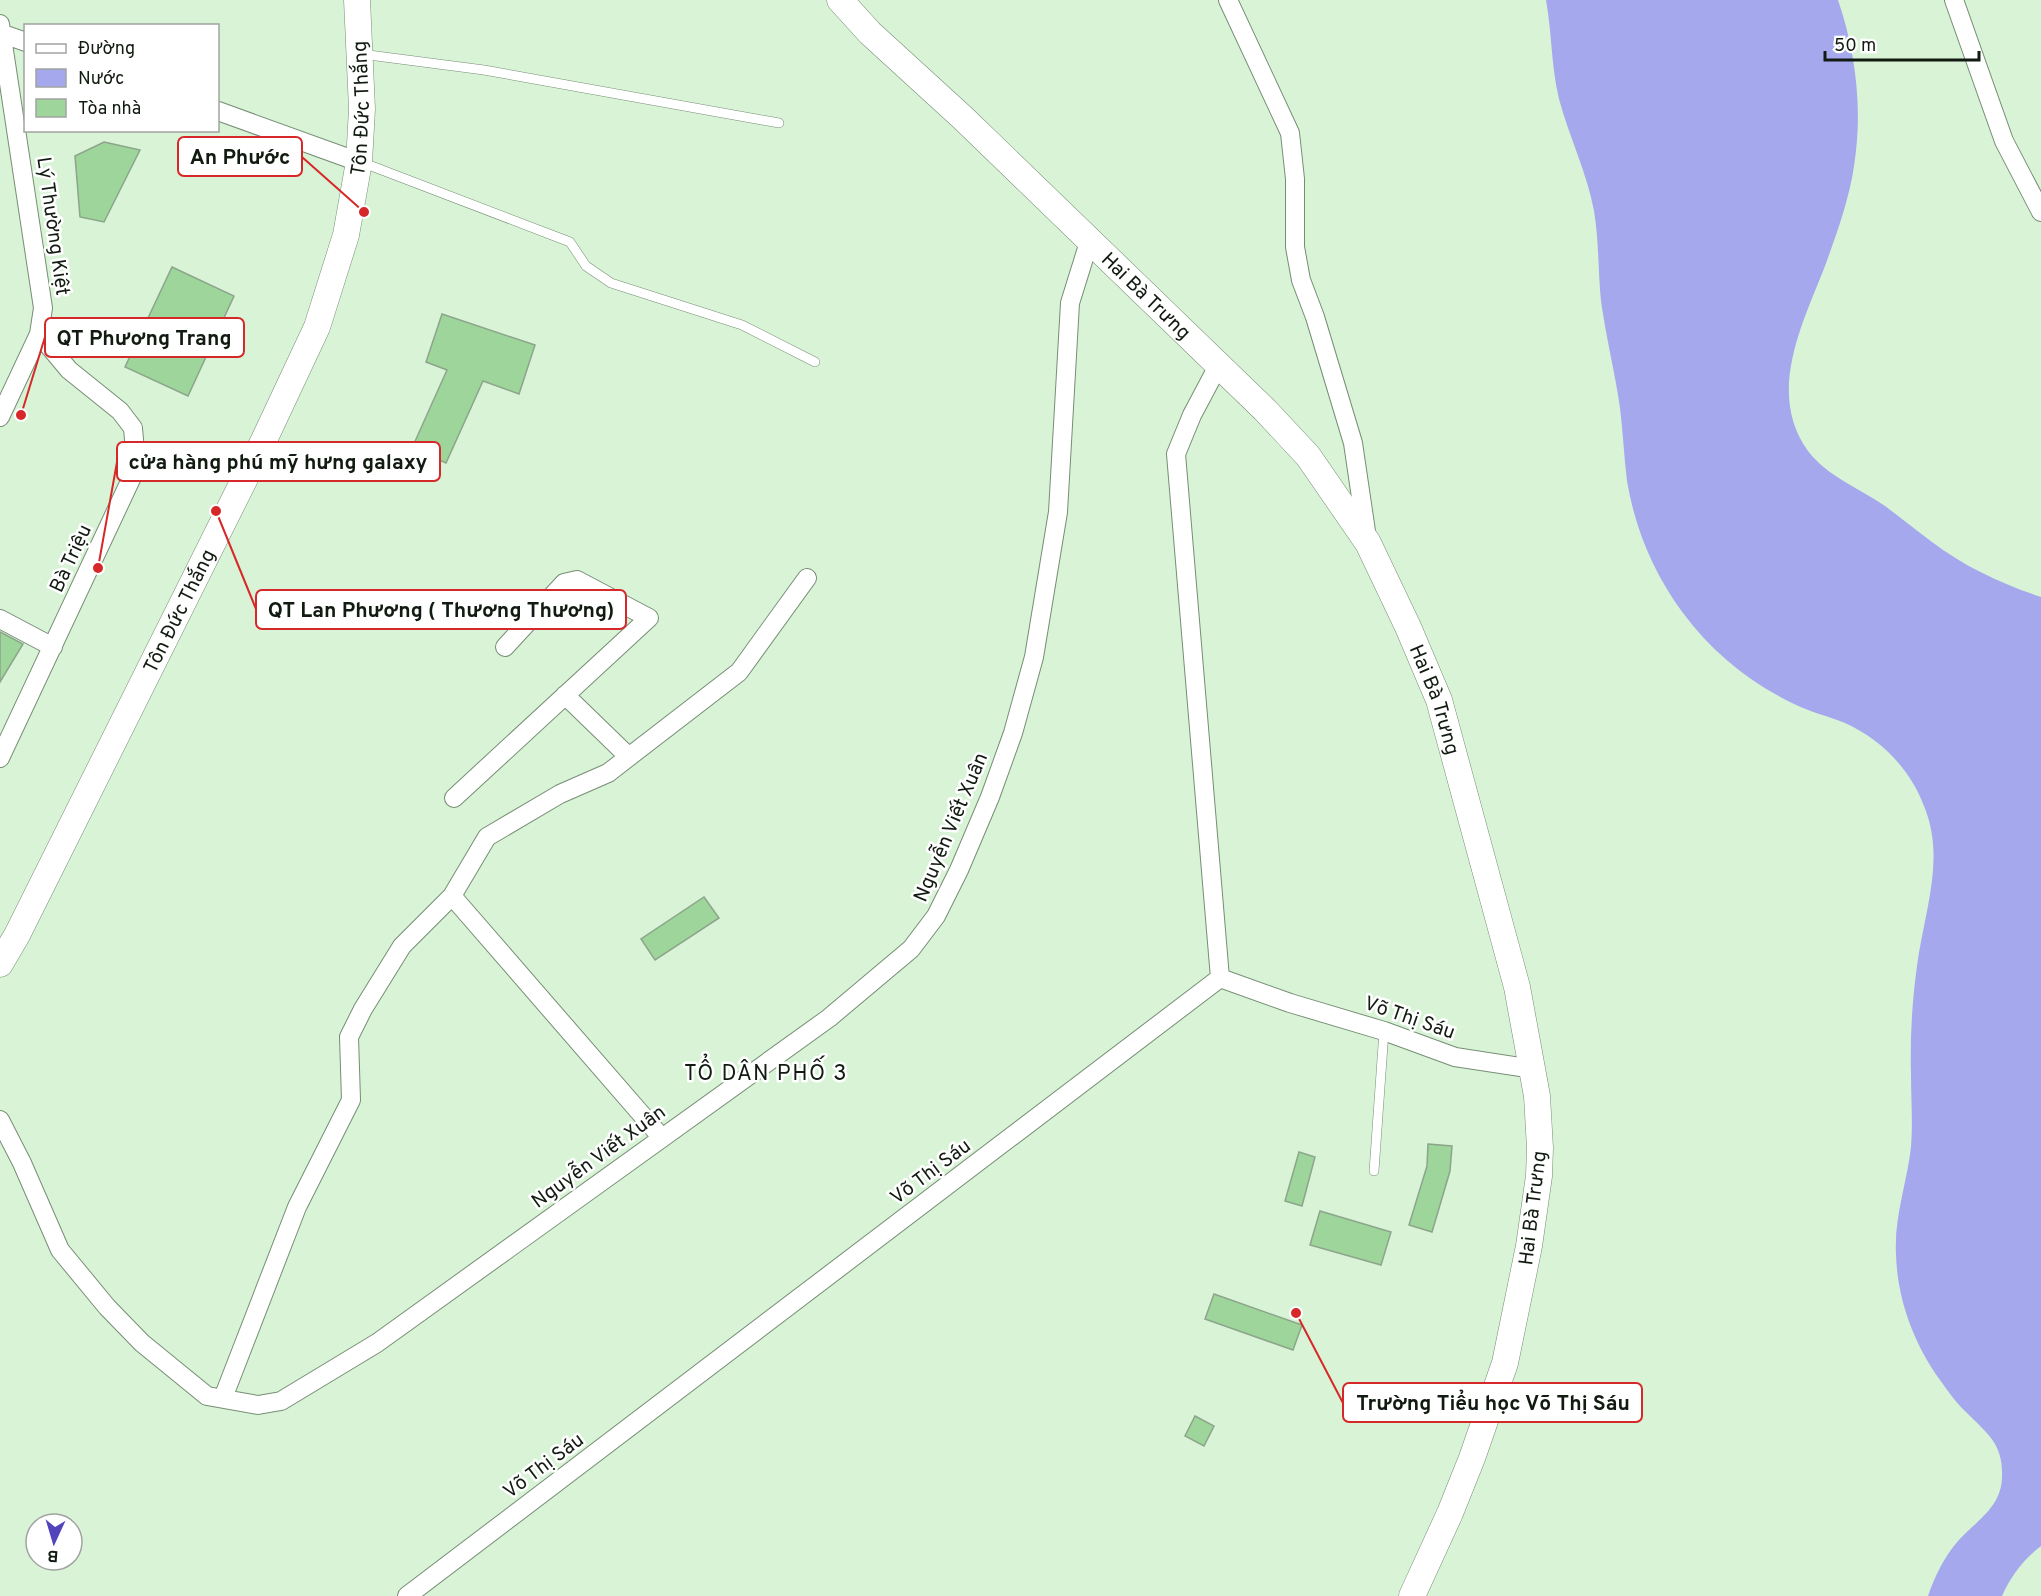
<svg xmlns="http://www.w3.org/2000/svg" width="2041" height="1596" font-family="Overpass,sans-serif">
<rect width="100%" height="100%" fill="#d9f3d7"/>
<!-- water -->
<path fill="#a5a8ed" d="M1546 0H1838C1856 53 1863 110 1854 166 1849 200 1837 233 1825 266 1803 323 1766 393 1808 451 1828 477 1859 488 1885 506 1901 518 1916 530 1932 542 1965 567 2002 584 2041 597V1546C2023 1560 2011 1576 2002 1596H1928C1935 1576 1944 1557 1958 1541 1977 1520 2002 1507 2002 1476 2003 1445 1989 1435 1969 1415 1958 1405 1949 1393 1940 1380 1914 1344 1897 1299 1896 1254 1894 1217 1907 1183 1911 1147 1913 1122 1911 1099 1911 1074 1910 1038 1912 1002 1917 966 1924 912 1946 859 1924 806 1910 769 1881 739 1845 723 1828 716 1810 712 1794 704 1750 683 1712 652 1683 613 1654 574 1635 529 1627 481 1624 457 1623 432 1620 408 1615 373 1606 337 1601 301 1598 271 1599 241 1594 211 1587 172 1569 137 1559 99 1551 66 1552 33 1546 0Z"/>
<!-- building -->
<path fill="#9dd59a" stroke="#8ca58b" stroke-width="1.5" d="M104 142 140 150 104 222 80 217 75 156Z
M172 267 234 296 188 396 125 367Z
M442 314 535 345 519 394 483 381 446 463 412 448 447 370 426 362Z
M0 632 23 644 0 682Z
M704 897 719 918 655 960 641 939Z
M1428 1144 1452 1146 1450 1171 1432 1232 1409 1225 1427 1166Z
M1299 1152 1315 1157 1302 1206 1285 1201Z
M1320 1211 1391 1232 1381 1265 1310 1245Z
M1214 1294 1302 1325 1293 1350 1205 1319Z
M1195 1416 1214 1426 1204 1446 1185 1436Z"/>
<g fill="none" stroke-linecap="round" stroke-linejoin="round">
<!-- lane casing -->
<g stroke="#768e74" stroke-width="10">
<path id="lane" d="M361 54 484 70 779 123
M361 162 570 242 586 266 611 283 742 325 815 362
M1374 1171 1384 1031"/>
</g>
<!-- street casing -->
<g stroke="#768e74" stroke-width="20">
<path id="street" d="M1228 0 1290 133 1295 179V247L1301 280 1315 317 1353 443 1367 538
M1954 0 2004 141 2041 212
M0 24 43 308 39 334 0 417
M0 33 26 42
M218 111 359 162
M1218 366 1192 415 1176 454 1220 978
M0 619 53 647
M565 695 629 757
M0 758 132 477 135 451 133 428 120 411 69 370 39 334
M454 798 649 618 577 580 564 583 505 647
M452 896 662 1138
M0 1120 22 1163 60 1250 107 1307 142 1343 207 1396 258 1405 281 1401 377 1343 829 1018 911 949 936 916 959 870 990 797 1013 733 1034 657 1058 512 1070 303 1089 242
M223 1398 297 1207 351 1100 349 1037 363 1009 402 946 452 896 487 837 560 794 608 773 739 672 807 578
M407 1596 1220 978 1290 1003 1384 1031 1455 1057 1533 1069"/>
</g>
<!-- secondary casing -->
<g stroke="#768e74" stroke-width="27">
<g id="secondary">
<path id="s1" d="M840 0 870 33 963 118 1265 410 1308 456 1368 543 1408 627 1439 700 1517 987 1537 1096 1540 1148 1539 1176 1529 1246 1505 1363 1472 1458 1450 1513 1412 1596"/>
<path id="s2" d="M0 964 17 935 264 440 317 327 346 235 359 162 362 109 357 0"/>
</g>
</g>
<!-- lane -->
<use href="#lane" stroke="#fff" stroke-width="9"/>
<!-- street -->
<use href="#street" stroke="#fff" stroke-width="18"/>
<!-- secondary -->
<use href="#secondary" stroke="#fff" stroke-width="26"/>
</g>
<g text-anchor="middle" stroke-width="5" stroke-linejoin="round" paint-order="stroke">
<!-- street labels -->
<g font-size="20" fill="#121b11" stroke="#fff">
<text dy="7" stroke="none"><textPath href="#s2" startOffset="936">Tôn Đức Thắng</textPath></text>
<text transform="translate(54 226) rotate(82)" y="7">Lý Thường Kiệt</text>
<text dy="7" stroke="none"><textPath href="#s1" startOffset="426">Hai Bà Trưng</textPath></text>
<text transform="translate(70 558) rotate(-65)" y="7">Bà Triệu</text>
<text dy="7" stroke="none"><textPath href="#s2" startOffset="396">Tôn Đức Thắng</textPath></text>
<text dy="7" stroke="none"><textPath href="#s1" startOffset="930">Hai Bà Trưng</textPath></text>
<text transform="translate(950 827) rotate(-67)" y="7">Nguyễn Viết Xuân</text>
<text transform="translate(1410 1017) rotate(19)" y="7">Võ Thị Sáu</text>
<text transform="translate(598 1156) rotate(-36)" y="7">Nguyễn Viết Xuân</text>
<text transform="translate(930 1171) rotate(-37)" y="7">Võ Thị Sáu</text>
<text transform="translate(1532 1208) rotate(-83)" y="7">Hai Bà Trưng</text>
<text transform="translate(543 1465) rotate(-37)" y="7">Võ Thị Sáu</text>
</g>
<!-- quarter labels -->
<g font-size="22" letter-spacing="1.5" fill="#121b11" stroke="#fff">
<text x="766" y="1080">TỔ DÂN PHỐ 3</text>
</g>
</g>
<!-- callouts -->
<path fill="none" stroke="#d62828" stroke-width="2" d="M364 212L302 157M21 415L45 337M98 568L117 462M216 511L256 609M1296 1313L1343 1403"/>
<g fill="#d62828" stroke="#fff" stroke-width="2">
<circle cx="364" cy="212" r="6"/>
<circle cx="21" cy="415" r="6"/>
<circle cx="98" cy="568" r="6"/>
<circle cx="216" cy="511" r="6"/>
<circle cx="1296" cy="1313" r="6"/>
</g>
<g fill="#fff" stroke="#d62828" stroke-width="2">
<rect x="178" y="137" width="124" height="39" rx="6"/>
<rect x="45" y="318" width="199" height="39" rx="6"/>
<rect x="117" y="442" width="323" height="39" rx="6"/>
<rect x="256" y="590" width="370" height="39" rx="6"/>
<rect x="1343" y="1383" width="299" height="39" rx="6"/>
</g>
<g font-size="21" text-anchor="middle" font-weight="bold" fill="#121b11">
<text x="240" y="164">An Phước</text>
<text x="144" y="345">QT Phương Trang</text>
<text x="278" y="469">cửa hàng phú mỹ hưng galaxy</text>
<text x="441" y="617">QT Lan Phương ( Thương Thương)</text>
<text x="1493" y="1410">Trường Tiểu học Võ Thị Sáu</text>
</g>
<!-- legend -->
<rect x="24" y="24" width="195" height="108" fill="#ffffff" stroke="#a0a4a0" stroke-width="1.5"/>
<rect x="36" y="44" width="30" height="9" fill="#ffffff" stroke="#a0a4a0" stroke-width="1.5"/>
<text x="78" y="54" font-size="18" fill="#121b11">Đường</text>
<rect x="36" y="69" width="30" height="18" fill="#a5a8ed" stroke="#a0a4a0" stroke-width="1.5"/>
<text x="78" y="84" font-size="18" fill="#121b11">Nước</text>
<rect x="36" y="99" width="30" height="18" fill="#9dd59a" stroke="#a0a4a0" stroke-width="1.5"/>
<text x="78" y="114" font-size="18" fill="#121b11">Tòa nhà</text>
<!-- north arrow -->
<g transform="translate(54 1542) rotate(184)"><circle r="28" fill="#ffffff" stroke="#a0a4a0" stroke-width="1.5"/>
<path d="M0-4.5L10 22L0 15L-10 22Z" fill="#5245bc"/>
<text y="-9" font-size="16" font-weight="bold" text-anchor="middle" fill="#121b11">B</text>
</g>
<!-- scale -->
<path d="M1825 51v9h154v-9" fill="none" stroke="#121b11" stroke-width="3"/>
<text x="1834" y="51" font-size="18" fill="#121b11" stroke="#ffffff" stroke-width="4.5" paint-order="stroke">50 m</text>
</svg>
